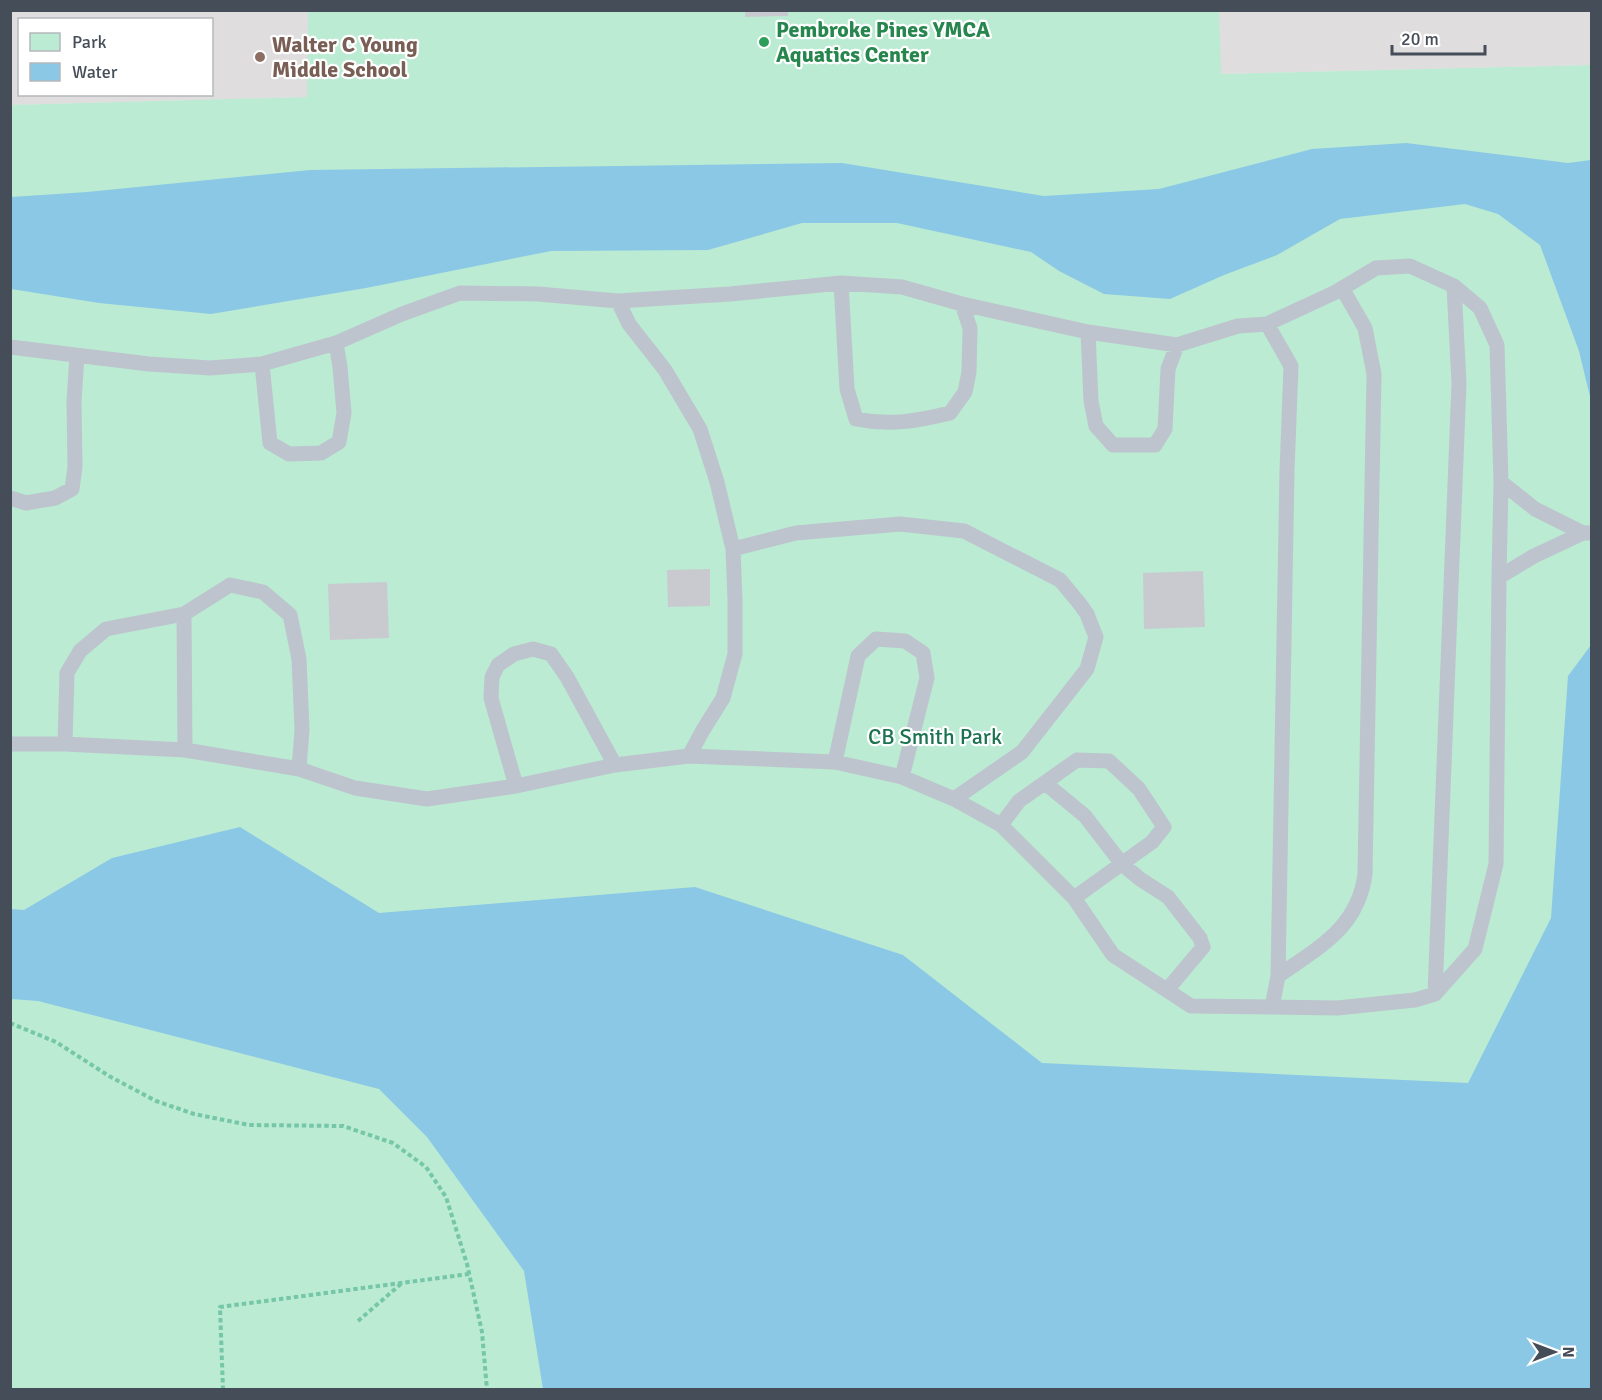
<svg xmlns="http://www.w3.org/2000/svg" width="1602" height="1400" font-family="Signika,sans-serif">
<rect width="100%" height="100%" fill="#eeecec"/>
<!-- education -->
<path fill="#dfdddd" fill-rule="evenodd" d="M10 11H308V97L11 105ZM20 20H212V94H20Z
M1219 11H1591V65L1220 74Z"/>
<!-- green -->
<path fill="#bbebd3" d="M308 10H1219L1221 74 1591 65V1389H11L10 105 307 97Z"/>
<!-- water -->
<path fill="#8bc8e5" d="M1406 143 1568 163 1591 160V401L1579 351 1540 245 1498 214 1465 204 1340 219 1277 255 1224 275 1170 299 1104 294 1059 271 1031 252 897 223H802L708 250 551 251 366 288 211 314 99 303 11 289V197L87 192 310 170 842 163 1044 196 1159 189 1312 149Z
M1591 645V1389H543L524 1271 427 1137 379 1089 38 1001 11 999V909L24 910 112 858 240 827 379 913 695 887 903 955 1042 1063 1468 1083 1551 918 1568 676Z"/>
<!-- building -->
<path fill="#c9cad0" d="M745 10H788V16L745 17Z
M710 569V606L668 607 667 570Z
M1203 571 1205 627 1144 629 1143 573Z
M387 582 389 638 330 640 328 584Z"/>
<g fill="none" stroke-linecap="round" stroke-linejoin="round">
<!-- path -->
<path stroke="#76c6a8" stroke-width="4" stroke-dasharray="4.5 3" stroke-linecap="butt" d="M10 1023 56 1042 109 1076 156 1101 194 1114 249 1125 343 1126 393 1143 426 1167 446 1197 467 1264 482 1332 487 1390
M358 1321 402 1283
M223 1390 220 1307 469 1274"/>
<!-- service -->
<path stroke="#bdc4cd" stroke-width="15" d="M841 283 847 389 856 419C890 426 917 421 950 413L965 392 969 372 970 328 962 304
M618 301 629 324 665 370 700 429 717 482 733 549 735 600V654L723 698 703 730 689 756
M1267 324 1291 366 1287 471 1278 976 1272 1007
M1088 332 1091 401 1096 426 1113 445H1155L1165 429 1168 369 1177 345
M10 347 149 364 210 368 262 364 336 343 402 314 460 293 538 294 618 301 730 294 841 283 902 287 962 304 1088 332 1177 345 1238 326 1267 324 1336 292 1376 268 1410 266 1454 286 1480 308 1497 345 1501 482 1499 577 1496 864 1475 949 1435 994 1415 1000 1337 1008 1191 1006 1113 955 1074 898 1001 825 954 799 902 777 835 762 689 756 615 765 516 786 427 799 355 788 299 769 185 750 65 744H10
M262 364 270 443 289 454 321 453 339 442 344 413 340 367 336 343
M1501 482 1535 509 1583 533
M10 498 26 503 55 498 72 489 75 467 74 401 77 356
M733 549 796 533 900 524 964 531 1060 580 1080 604 1087 614 1096 637 1087 669 1022 752 954 799
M1499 577 1534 556 1583 533H1592
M65 744 67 673 80 651 106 629 184 614
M185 750 184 614 230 585 263 592 290 615 299 659 302 730 299 769
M835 762 858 656 876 639 905 641 923 653 927 678 902 777
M1045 783 1085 816 1122 864 1140 879 1168 897 1200 938 1203 947 1167 990
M516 786 491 698 492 677 498 665 514 654 533 649 551 654 567 677 615 765
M1001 825 1019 801 1077 760 1109 761 1139 789 1164 827 1152 842 1074 898
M1278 976C1319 947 1358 928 1365 874L1374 374 1365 328 1342 288
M1435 994 1459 383 1454 286"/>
</g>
<!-- markers -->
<circle fill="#2e9e5b" stroke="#fff" stroke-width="2" cx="764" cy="42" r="6"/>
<circle fill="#8d6e63" stroke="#fff" stroke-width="2" cx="260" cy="57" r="6"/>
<g text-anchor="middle" stroke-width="4.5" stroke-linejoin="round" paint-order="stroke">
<!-- leisure labels -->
<g font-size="22" font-weight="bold" fill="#27864d" stroke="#fff" text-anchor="start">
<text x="776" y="37">Pembroke Pines YMCA<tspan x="776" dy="25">Aquatics Center</tspan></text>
</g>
<!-- education labels -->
<g font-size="22" font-weight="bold" fill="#785e54" stroke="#fff" text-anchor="start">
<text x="272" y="52">Walter C Young<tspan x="272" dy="25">Middle School</tspan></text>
</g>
<!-- park labels -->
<g font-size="22" fill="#1c7351" stroke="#fff">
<text x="935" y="744">CB Smith Park</text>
</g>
</g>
<!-- border -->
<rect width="1602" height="1400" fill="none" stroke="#454d58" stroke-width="24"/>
<!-- legend -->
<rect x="18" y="18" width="195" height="78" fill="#ffffff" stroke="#b5b8bc" stroke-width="1.5"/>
<rect x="30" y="33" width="30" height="18" fill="#bbebd3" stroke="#b5b8bc" stroke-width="1.5"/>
<text x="72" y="48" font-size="18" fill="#454d58">Park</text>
<rect x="30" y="63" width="30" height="18" fill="#8bc8e5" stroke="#b5b8bc" stroke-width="1.5"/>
<text x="72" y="78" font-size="18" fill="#454d58">Water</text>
<!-- north arrow -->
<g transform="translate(1554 1352) rotate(90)" stroke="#ffffff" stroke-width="4.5" paint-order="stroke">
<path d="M0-4.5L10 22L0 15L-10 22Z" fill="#454d58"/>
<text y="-9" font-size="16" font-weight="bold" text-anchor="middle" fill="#454d58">N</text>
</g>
<!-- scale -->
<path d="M1392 45v9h93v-9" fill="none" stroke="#454d58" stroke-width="3"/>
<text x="1401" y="45" font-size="18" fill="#454d58" stroke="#ffffff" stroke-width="4.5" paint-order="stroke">20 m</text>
</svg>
